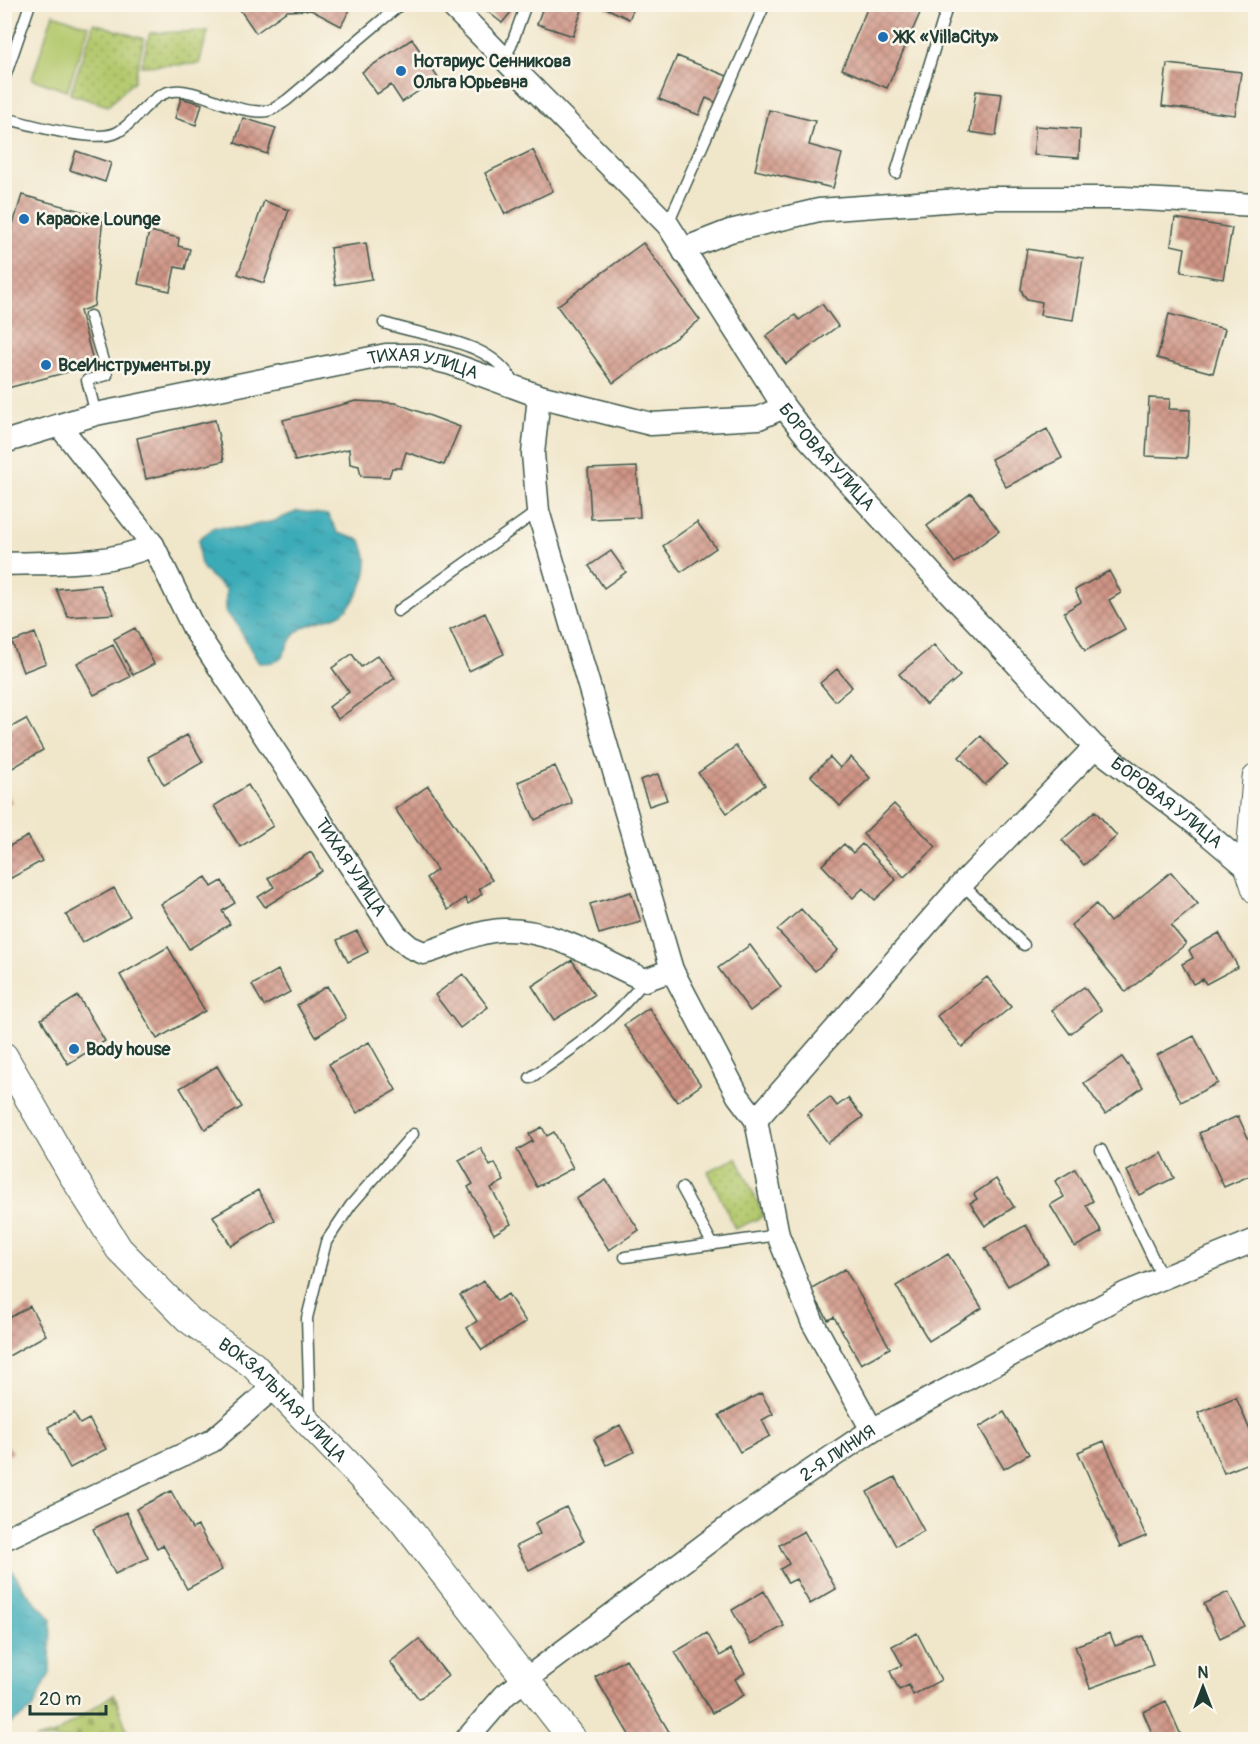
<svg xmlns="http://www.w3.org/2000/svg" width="1260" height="1744" font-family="Pangolin,sans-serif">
<defs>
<pattern id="grass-dots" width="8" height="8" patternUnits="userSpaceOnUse" patternTransform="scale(1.5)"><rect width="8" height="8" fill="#b3c86c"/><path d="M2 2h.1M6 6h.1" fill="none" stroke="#91a45a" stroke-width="1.8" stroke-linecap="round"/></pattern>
<pattern id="cemetery-stones" width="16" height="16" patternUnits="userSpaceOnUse" patternTransform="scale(1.5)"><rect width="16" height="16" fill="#b3c86c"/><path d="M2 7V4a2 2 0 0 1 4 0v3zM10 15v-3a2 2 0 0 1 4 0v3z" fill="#91a45a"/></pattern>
<pattern id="water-ripples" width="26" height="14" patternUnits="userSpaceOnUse" patternTransform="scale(1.5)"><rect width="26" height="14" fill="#3babb8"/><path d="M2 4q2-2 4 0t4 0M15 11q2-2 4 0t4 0" fill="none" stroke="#318c96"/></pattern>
<pattern id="building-cross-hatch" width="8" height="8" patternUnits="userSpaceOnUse" patternTransform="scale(1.5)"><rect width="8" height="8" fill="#cf9485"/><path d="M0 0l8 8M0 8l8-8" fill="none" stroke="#a77a6e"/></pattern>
</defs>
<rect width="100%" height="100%" fill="#fbf7ec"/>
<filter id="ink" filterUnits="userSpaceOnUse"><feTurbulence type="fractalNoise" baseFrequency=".0167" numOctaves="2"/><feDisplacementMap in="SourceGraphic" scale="12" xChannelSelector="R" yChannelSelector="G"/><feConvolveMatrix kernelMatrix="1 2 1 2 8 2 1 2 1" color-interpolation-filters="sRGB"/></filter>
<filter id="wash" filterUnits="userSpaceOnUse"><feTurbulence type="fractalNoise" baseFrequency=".008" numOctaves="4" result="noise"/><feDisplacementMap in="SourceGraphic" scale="24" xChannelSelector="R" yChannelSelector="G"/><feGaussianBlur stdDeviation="1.35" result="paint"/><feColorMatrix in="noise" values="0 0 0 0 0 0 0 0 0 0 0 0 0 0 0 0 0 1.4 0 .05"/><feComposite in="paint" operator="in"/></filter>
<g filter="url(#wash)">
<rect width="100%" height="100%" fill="#f0e6ca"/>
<!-- grass -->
<path fill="url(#grass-dots)" stroke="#698250" stroke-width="1.5" d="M94 23 144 39 134 81 108 106 70 94Z
M208 31 199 64 141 66 150 33Z
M737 1158 764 1216 735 1229 708 1171Z"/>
<!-- cemetery -->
<path fill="url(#cemetery-stones)" stroke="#698250" stroke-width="1.5" d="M114 1694 130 1739H35L55 1734Z"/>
<!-- garden -->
<path fill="#b3c86c" stroke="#698250" stroke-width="1.5" d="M53 14 89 26 67 91 32 79Z"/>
<!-- water -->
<path fill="url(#water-ripples)" stroke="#2d7476" stroke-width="1.5" d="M298 511 328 515 338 533 361 540C363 547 367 556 367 563 367 580 353 610 336 616 322 621 303 624 294 635 279 654 291 663 259 663 247 646 242 627 226 613V589C204 571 197 570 199 539L215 527 239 528 274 521Z
M9 1565 25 1591 51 1618 50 1673 32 1710 5 1727 4 1566Z"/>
<g id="blocks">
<!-- building -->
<path fill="url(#building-cross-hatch)" d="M236 4H353L341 26 311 10 287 11 256 33Z
M544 4H584L573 36 537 24Z
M605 4H636L629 19 604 7Z
M869 4H924L887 88 842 69Z
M493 5H517L502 23 487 11Z
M412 39 438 78 402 102 391 85 377 94 362 72Z
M677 56 727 76 717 103 706 98 699 115 659 99Z
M1167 64 1241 72 1235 115 1162 106Z
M976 91 1002 94 996 136 970 132Z
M181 98 202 104 196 125 175 118Z
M769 110 815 121 809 145 842 154 833 188 755 170Z
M243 118 276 128 267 154 235 143Z
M1035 126 1080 129 1079 158 1034 155Z
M533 150 553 191 505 214 485 173Z
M76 151 111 163 105 182 70 170Z
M22 195 103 217 94 306 80 311 94 365 4 389V254Z
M264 201 289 210 264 283 238 274Z
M1175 218 1232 228 1223 279 1181 272 1185 248 1171 245Z
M149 231 179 238 178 246 190 249 185 269 175 267 170 291 138 284Z
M366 243 372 279 335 285 330 248Z
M643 243 700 320 613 383 557 306Z
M1027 249 1083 258 1073 320 1040 315 1042 302 1027 299 1023 294 1021 289Z
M822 304 838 326 786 364 766 336 795 315 799 320Z
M1169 314 1225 329 1213 373 1157 358Z
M1149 398 1170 399 1169 409 1190 410 1187 458 1146 456Z
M356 401 396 403 460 427 444 465 406 452 401 468H392L389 477 361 476 359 466 350 464 349 449 295 461 283 420Z
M215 420 224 461 146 479 137 438Z
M1047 429 1062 458 1006 487 991 459Z
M637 467 640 517 591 519 588 469Z
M971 493 999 531 955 563 927 526Z
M697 522 716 548 681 572 663 546Z
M611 551 626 572 604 588 589 566Z
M1109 571 1121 593 1109 600 1125 629 1085 651 1064 612 1081 602 1075 590Z
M100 585 114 614 68 617 56 589Z
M485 613 504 654 469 671 450 630Z
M135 628 154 664 133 675 114 639Z
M35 633 46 663 23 672 12 642Z
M113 645 130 677 94 695 77 663Z
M934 645 960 676 926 705 899 674Z
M352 654 361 667 378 655 395 678 338 719 329 707 349 692 332 668Z
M837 669 852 687 835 701 820 683Z
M26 719 43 750 9 770 4 762V731Z
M187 735 203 762 164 785 148 757Z
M981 736 1007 764 985 785 959 757Z
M736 746 765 785 727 813 698 773Z
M830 757 840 768 851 757 870 778 840 806 811 776Z
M555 766 572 803 535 820 518 782Z
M658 774 667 800 649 806 640 780Z
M248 785 273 826 240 847 214 806Z
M428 786 492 880 479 889 482 894 468 904 465 898 448 910 426 878 437 870 395 809Z
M4 789 12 802 4 806Z
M894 804 936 847 904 877 863 834Z
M1095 811 1117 836 1084 865 1062 840Z
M28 836 42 861 4 882V849Z
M844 844 853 853 862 844 896 880 875 900 863 888 853 898 822 865Z
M311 852 322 871 265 907 258 897 274 887 268 878Z
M1171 872 1198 904 1171 926 1186 944 1126 992 1071 925 1096 904 1110 922Z
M206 877 212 887 222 881 235 903 222 911 230 924 189 949 161 904Z
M114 888 130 916 82 943 66 915Z
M631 892 641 922 599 934 590 904Z
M801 909 838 950 815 971 777 930Z
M357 931 368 952 348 962 337 940Z
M1219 933 1238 967 1206 984 1203 979 1193 984 1182 964 1193 958 1189 950Z
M750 945 781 987 750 1011 718 968Z
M168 947 205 1011 157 1039 120 975Z
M572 960 594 995 554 1020 532 986Z
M278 970 290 992 264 1006 252 985Z
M463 974 488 1007 460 1028 435 995Z
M987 977 1011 1007 962 1047 937 1016Z
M327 986 346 1018 316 1037 297 1005Z
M1084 987 1101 1010 1070 1034 1052 1010Z
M78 996 105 1041 68 1064 41 1019Z
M649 1008 701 1085 677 1102 624 1025Z
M1194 1036 1218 1083 1181 1102 1157 1055Z
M369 1042 396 1090 357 1113 329 1064Z
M1122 1057 1143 1087 1105 1114 1084 1083Z
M217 1066 242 1107 205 1129 180 1088Z
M830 1097 837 1106 848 1098 863 1117 828 1143 807 1114Z
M1238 1116 1256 1155V1173L1224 1187 1199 1133Z
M542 1127 547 1136 554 1132 573 1168 537 1187 517 1150 533 1141 529 1134Z
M481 1148 490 1166 495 1163 504 1181 491 1188 511 1224 494 1234 468 1187 473 1184 459 1160Z
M1162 1153 1174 1178 1139 1195 1127 1171Z
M1075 1169 1093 1201 1086 1205 1102 1232 1075 1247 1050 1205 1064 1197 1055 1181Z
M996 1179 1014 1207 985 1226 970 1203 977 1199 974 1194Z
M606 1180 639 1230 609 1250 576 1199Z
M258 1190 275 1220 231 1246 213 1216Z
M1026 1225 1048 1263 1008 1286 985 1248Z
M948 1254 982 1308 929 1341 896 1286Z
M845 1269 890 1348 861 1364 834 1317 828 1320 810 1289Z
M484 1281 497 1301 508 1294 526 1322 482 1350 467 1328 477 1321 460 1295Z
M30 1306 46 1335 7 1357 4 1321Z
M761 1393 773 1414 762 1420 770 1436 740 1452 719 1415Z
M1236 1397 1256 1445V1460L1224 1473 1198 1413Z
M1004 1412 1029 1454 1004 1469 979 1427Z
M74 1413 80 1424 89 1419 106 1449 70 1468 48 1427Z
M620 1425 634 1452 607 1465 594 1439Z
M4 1441 13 1452 4 1458Z
M1104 1441 1146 1536 1120 1547 1078 1452Z
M895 1477 924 1531 896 1546 867 1492Z
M171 1491 192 1529 198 1526 222 1570 187 1589 163 1545 157 1548 136 1509Z
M566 1507 584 1541 529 1570 516 1546 540 1534 535 1523Z
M126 1512 148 1558 115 1574 93 1529Z
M804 1531 836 1589 810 1604 796 1579 788 1583 780 1569 789 1564 779 1545Z
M764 1591 784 1626 751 1644 732 1610Z
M1228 1592 1245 1626 1220 1638 1204 1604Z
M707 1633 720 1656 731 1649 745 1673 735 1679 744 1695 712 1713 675 1652Z
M917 1633 941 1680 913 1695 909 1685 899 1690 890 1671 902 1665 892 1646Z
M1110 1633 1115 1646 1143 1636 1153 1665 1090 1688 1075 1646Z
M419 1639 448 1676 419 1699 390 1662Z
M626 1659 674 1740H632L595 1677Z
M1166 1701 1183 1740H1155L1143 1712Z"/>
</g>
</g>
<g filter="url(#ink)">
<use href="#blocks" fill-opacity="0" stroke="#3e564a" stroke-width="1.5"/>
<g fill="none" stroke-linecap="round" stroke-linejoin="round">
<!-- service casing -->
<g stroke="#3e564a" stroke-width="13">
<path id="service" d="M503 60 511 46 526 4
M4 80 30 4
M4 114 9 119C31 125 97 144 118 132 139 120 153 87 182 91 210 94 239 115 267 111 274 110 281 104 287 100L401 4
M896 173 948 4
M668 224 765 4
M90 316 107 375 87 380 96 414
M384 323C427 338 493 339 515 385
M398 611 538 511
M962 884 1024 945
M530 1078C576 1047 610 1024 645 980
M1101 1150 1163 1279
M682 1188 713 1245
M625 1257 778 1235
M310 1419 307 1318 326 1242 351 1205 413 1134"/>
</g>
<!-- minor casing -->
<g stroke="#3e564a" stroke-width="25">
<g id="minor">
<path id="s1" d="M450 4 668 225 784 407 808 438 944 587 1095 747 1191 820 1249 869"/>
<path d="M684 252 694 245 730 231 819 210 988 198H1123L1256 205"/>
<path d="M539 396 533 454 538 511 672 970 738 1096 756 1120 778 1235 812 1321 872 1430"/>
<path id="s2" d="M59 425 153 545 194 629 396 935 410 947 424 953C450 946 475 931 503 930 552 928 602 961 645 980L672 970"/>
<path id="s3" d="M4 442 96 414 386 355H417L449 363 539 396 651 424 759 418 784 407"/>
<path d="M4 564C54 562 107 566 153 545"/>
<path d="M756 1120 962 884 1095 747"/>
<path d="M4 1539 212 1441 274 1387"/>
<path id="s4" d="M466 1740 505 1695 739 1519 872 1430 1126 1293 1256 1240"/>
</g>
</g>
<!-- tertiary casing -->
<g stroke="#3e564a" stroke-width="29">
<g id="tertiary">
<path d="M1256 778 1249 869 1256 890"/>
<path id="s5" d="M4 1056 71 1173 119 1249 189 1320 253 1365 401 1519 573 1740"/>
</g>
</g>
<!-- service -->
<use href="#service" stroke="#fff" stroke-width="10"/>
<!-- minor -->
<use href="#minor" stroke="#fff" stroke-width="22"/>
<!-- tertiary -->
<use href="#tertiary" stroke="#fff" stroke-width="27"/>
</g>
</g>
<!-- markers -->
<g fill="#1f6fb2" stroke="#fbf7ec" stroke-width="2">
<circle cx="883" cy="37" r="6"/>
<circle cx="401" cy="71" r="6"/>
<circle cx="24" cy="219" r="6"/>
<circle cx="46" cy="365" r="6"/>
<circle cx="74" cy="1049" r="6"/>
</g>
<g text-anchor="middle" stroke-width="5" stroke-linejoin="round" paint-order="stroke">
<!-- poi labels -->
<g font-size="18" font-weight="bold" fill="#1f3d34" stroke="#fbf7ec" text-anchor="start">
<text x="895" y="43">ЖК «VillaCity»</text>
<text x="413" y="67">Нотариус Сенникова<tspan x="413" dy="21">Ольга Юрьевна</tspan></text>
<text x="36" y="225">Караоке Lounge</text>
<text x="58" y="371">ВсеИнструменты.ру</text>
<text x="86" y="1055">Body house</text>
</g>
<!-- street labels -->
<g font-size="18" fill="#1f3d34" stroke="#fbf7ec">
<text dy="6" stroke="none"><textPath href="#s3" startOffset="430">ТИХАЯ УЛИЦА</textPath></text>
<text dy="6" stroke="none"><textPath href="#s1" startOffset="592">БОРОВАЯ УЛИЦА</textPath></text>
<text dy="6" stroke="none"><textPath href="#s1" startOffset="1078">БОРОВАЯ УЛИЦА</textPath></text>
<text dy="6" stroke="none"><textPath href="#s2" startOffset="531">ТИХАЯ УЛИЦА</textPath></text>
<text dy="6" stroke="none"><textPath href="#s5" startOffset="448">ВОКЗАЛЬНАЯ УЛИЦА</textPath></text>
<text dy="6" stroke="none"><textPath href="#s4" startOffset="471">2-Я ЛИНИЯ</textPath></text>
</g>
</g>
<!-- margin -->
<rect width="1260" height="1744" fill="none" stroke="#fbf7ec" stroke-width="24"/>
<!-- north arrow -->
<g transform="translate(1203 1687)" stroke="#fbf7ec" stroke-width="4.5" paint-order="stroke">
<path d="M0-4.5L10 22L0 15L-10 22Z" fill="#1f3d34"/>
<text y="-9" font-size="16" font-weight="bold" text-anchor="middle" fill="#1f3d34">N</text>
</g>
<!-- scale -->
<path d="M30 1705v9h76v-9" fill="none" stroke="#1f3d34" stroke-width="3"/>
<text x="39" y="1705" font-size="18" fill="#1f3d34" stroke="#fbf7ec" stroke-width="4.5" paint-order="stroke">20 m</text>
</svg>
